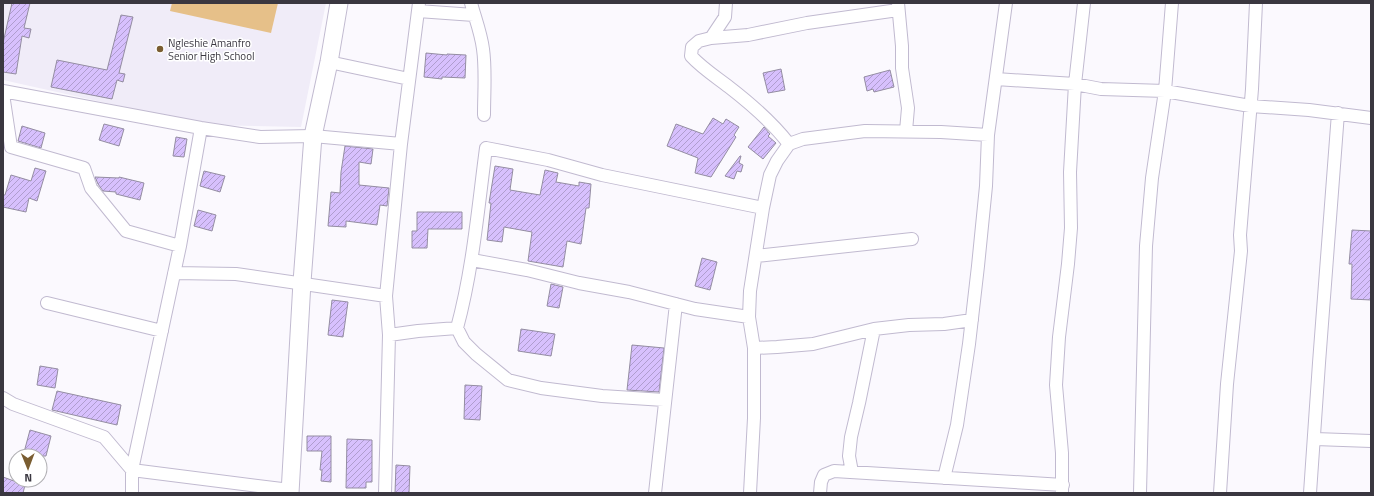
<svg xmlns="http://www.w3.org/2000/svg" width="1374" height="496" font-family="'Titillium Web',sans-serif">
<defs>
<pattern id="building-hatch" width="6" height="6" patternUnits="userSpaceOnUse"><rect width="6" height="6" fill="#d7c0fd"/><path d="M-1 1l2-2M0 6l6-6M5 7l2-2" fill="none" stroke="#af9dce"/></pattern>
</defs>
<rect width="100%" height="100%" fill="#fbf9fe"/>
<!-- built -->
<path fill="#f0ecf8" d="M3 3H326L301 127 205 125 3 80Z"/>
<!-- garden -->
<path fill="#e6c089" d="M172 3H278L271 33 170 11Z"/>
<!-- building -->
<path fill="url(#building-hatch)" stroke="#948da2" d="M12 3H30L24 28 31 29 29 38 22 36 16 74 3 72V43Z
M121 15 133 17 119 73 125 74 123 82 117 80 112 99 51 87 57 60 107 70Z
M426 53 447 55V54L466 55 465 78 442 77V79L424 77Z
M781 69 785 90 768 93 763 73Z
M890 70 894 87 874 92 873 89 867 91 864 77Z
M713 118 723 124 726 119 739 127 734 135 736 137 711 177 695 173 698 158 667 146 676 124 703 134Z
M104 124 124 129 119 146 99 140Z
M22 126 45 133 41 148 18 141Z
M764 127 770 134 768 136 776 143 763 159 748 147Z
M176 137 187 139 184 157 173 156Z
M345 146 373 149 371 164 359 162V185L389 188 387 206 380 205 377 225 346 221V227L328 226 331 192 340 193 341 172Z
M740 156H741L739 163 743 165 741 172 737 171 734 179 725 176Z
M495 166 513 169 510 190 540 195 545 170 558 173 556 182 579 186V182L591 184 589 208H586L581 244 567 241 563 267 528 261 532 232 504 227 502 242 487 240 491 203H489Z
M35 168 46 171 37 201 29 198 26 212 3 207V195H5L11 175 31 181Z
M204 171 225 176 220 192 200 186Z
M95 177 119 178V177L144 183 140 200 116 194V192L103 191 98 184Z
M198 210 216 215 212 231 194 226Z
M417 212H462V229H428L427 248H412V231H417Z
M1352 230 1371 231V300L1351 299 1352 264H1349Z
M702 258 717 262 710 290 695 286Z
M551 284 563 287 559 308 547 306Z
M332 300 348 302 343 337 328 335Z
M521 329 555 334 551 356 518 351Z
M632 345 664 348 659 392 627 390Z
M40 366 58 369 55 388 37 385Z
M465 385 482 386 480 420 464 419Z
M57 391 121 405 117 425 52 410Z
M30 430 51 436 46 456H23Z
M307 436H331V482L321 481 322 470H320L322 451H307Z
M347 439 372 440V482H366V488H346Z
M396 465 410 466 409 493H395Z
M3 477 25 485 23 493H3Z"/>
<g fill="none" stroke-linecap="round" stroke-linejoin="round">
<!-- street casing -->
<g stroke="#c1bad0" stroke-width="14">
<path id="street" d="M471 3C475 18 481 33 483 49 486 70 484 93 484 115
M898 3 902 46V68L908 108 906 131
M418 11 474 15
M711 38 725 17 726 3
M329 62 409 79
M996 79 1075 84 1101 89 1165 91 1250 106 1309 110 1371 118
M3 91 201 128 260 137 313 136 401 144
M3 94 11 147 84 168 91 188 126 231 180 246
M789 144C772 122 751 104 729 87 716 77 702 68 691 56L692 47 699 41 711 38 748 35 807 23 898 10
M756 256 912 239
M472 260 527 270 579 283 629 292 695 309 749 317
M174 273 236 274 386 296
M47 303 162 331
M457 328 464 342 476 354 508 380 541 388 602 396 664 400
M389 335 418 331 457 328C473 269 478 208 486 148L548 160 602 175 763 208
M754 348 777 347 813 344 874 329 909 325 944 324 972 320
M3 398 13 404 104 437 132 470 290 490
M1315 439 1371 441
M852 472 849 456 851 437 859 403 874 329
M944 478 957 425 969 344 978 266 986 186 988 135 1006 3
M132 493V470L180 246 201 128
M385 493 389 335 386 296 401 144 419 3
M655 493 676 304
M750 493 754 418V348L749 317 750 291 763 208 770 175 777 161 789 144 803 139 865 131 941 132 988 135
M820 493 821 482 824 475 834 471 1063 485
M1062 493V453L1056 385 1059 337 1068 264 1071 228 1070 172 1075 84 1084 3
M1140 493 1146 246 1152 178 1165 91 1172 3
M1220 493 1227 384 1241 251 1240 235 1252 89 1256 3
M1310 493 1319 363 1338 113"/>
</g>
<!-- secondary casing -->
<g stroke="#c1bad0" stroke-width="19">
<path id="secondary" d="M290 493 302 282 313 136 329 62 339 3"/>
</g>
<!-- street -->
<use href="#street" stroke="#fff" stroke-width="12"/>
<!-- secondary -->
<use href="#secondary" stroke="#fff" stroke-width="17"/>
</g>
<!-- markers -->
<circle fill="#7a5d31" stroke="#fff" stroke-width="1.5" cx="160" cy="49" r="4"/>
<g text-anchor="middle" stroke-width="3" stroke-linejoin="round" paint-order="stroke">
<!-- poi labels -->
<g font-size="11" fill="#3a3740" stroke="#fff" text-anchor="start">
<text x="168" y="47">Ngleshie Amanfro<tspan x="168" dy="13">Senior High School</tspan></text>
</g>
</g>
<!-- border -->
<rect width="1374" height="496" fill="none" stroke="#3a3740" stroke-width="8"/>
<!-- north arrow -->
<g transform="translate(28 468) rotate(179)"><circle r="19" fill="#ffffff" stroke="#b0afb3"/>
<path d="M0-3L7 15L0 10L-7 15Z" fill="#7a5d31"/>
<text y="-6" font-size="11" font-weight="bold" text-anchor="middle" fill="#3a3740">N</text>
</g>
</svg>
